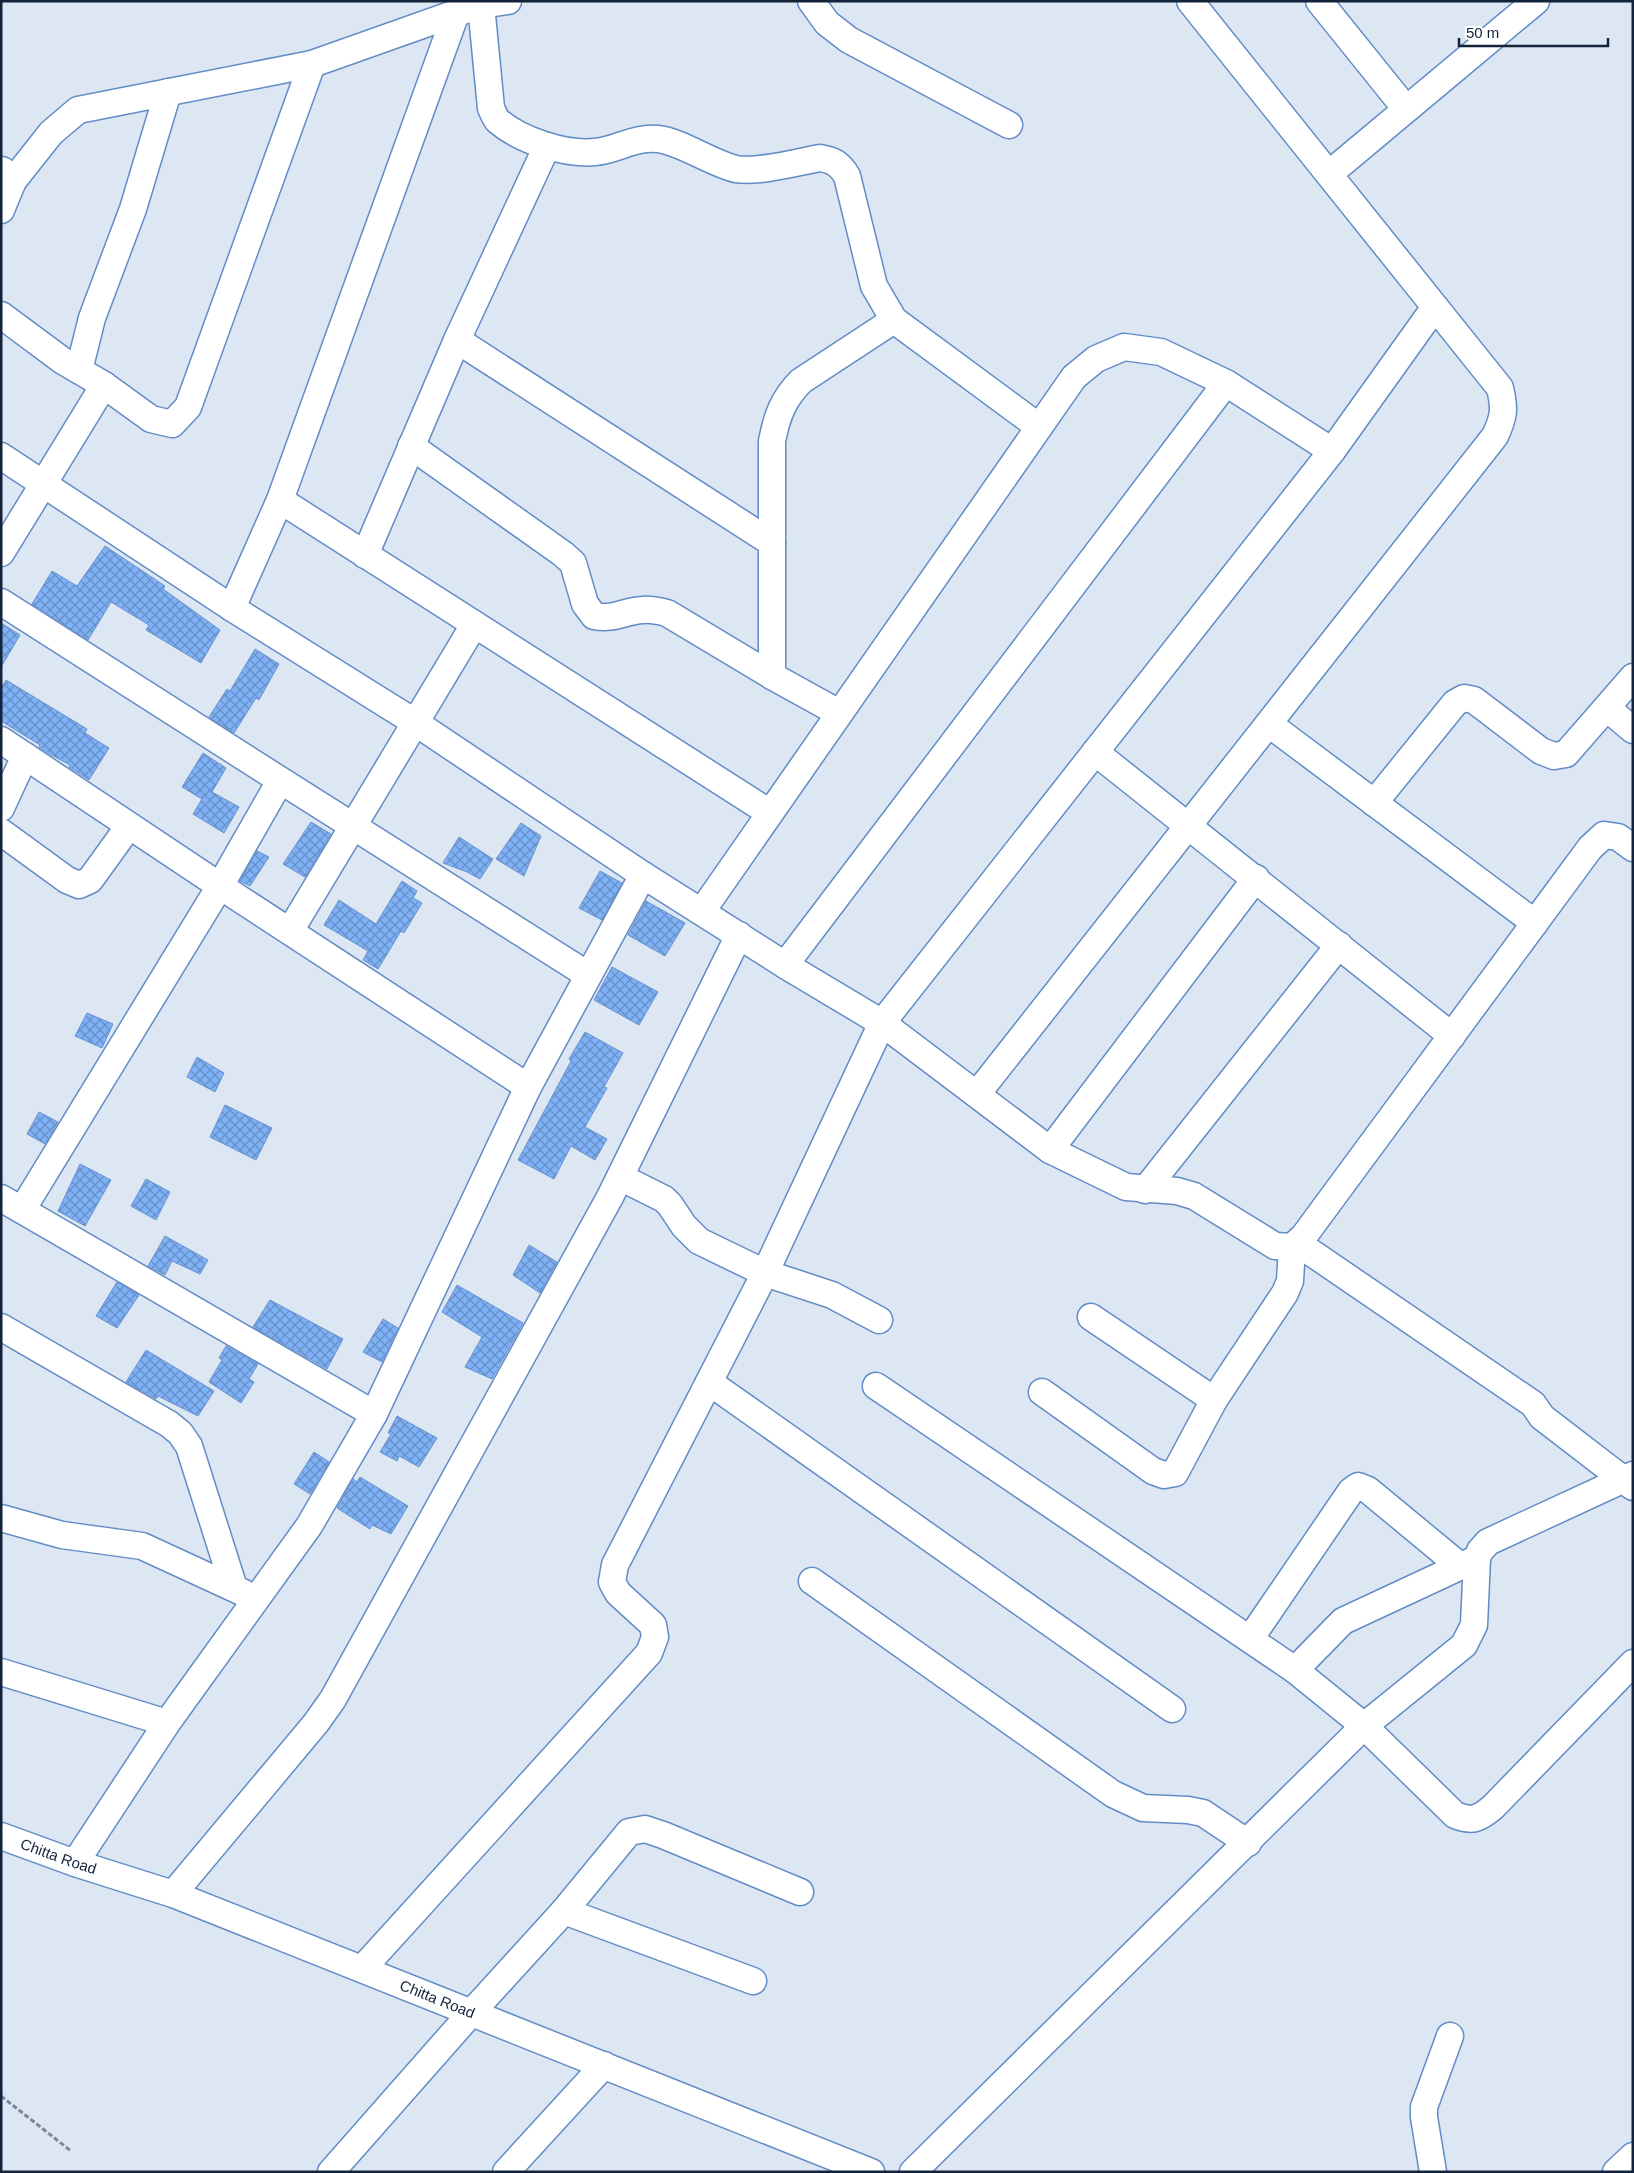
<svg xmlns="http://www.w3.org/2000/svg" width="1634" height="2173" font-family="Helvetica,sans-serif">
<defs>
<pattern id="building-cross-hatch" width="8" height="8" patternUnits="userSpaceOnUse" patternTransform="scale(1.25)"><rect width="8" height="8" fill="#7fb1f6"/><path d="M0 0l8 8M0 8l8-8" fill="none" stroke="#6790c8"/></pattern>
</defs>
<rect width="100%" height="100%" fill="#dde6f3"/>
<!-- building -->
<path fill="url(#building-cross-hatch)" stroke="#6994ce" d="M105 546 165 586 163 589 220 630 201 663 146 630 149 625 111 602 88 640 32 604 52 571 77 586Z
M1 623 20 635 1 667Z
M255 649 279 664 259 700 256 698 234 733 209 717 227 689 230 691Z
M6 680 87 729 85 733 109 748 89 780 69 767 70 765 46 752 39 747 40 745 1 721V688Z
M203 753 226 768 212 792 239 807 224 833 193 814 202 799 182 787Z
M311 822 331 834 305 877 283 864Z
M521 823 541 836 524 876 496 859Z
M459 837 493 859 480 879 467 872 443 863Z
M257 851 269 857 250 886 240 881Z
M600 871 622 883 602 920 579 908Z
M402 881 417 891 413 898 422 903 404 933 401 931 378 969 363 960 368 951 324 925 339 900 376 924Z
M646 901 685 923 665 956 628 935Z
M612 967 658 992 639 1025 594 1000Z
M87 1013 113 1024 102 1048 75 1036Z
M585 1032 623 1053 604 1087 607 1088 585 1127 607 1139 595 1160 571 1146 554 1179 518 1160 571 1061 569 1059Z
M197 1057 224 1073 215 1092 187 1077Z
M225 1105 272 1128 256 1160 210 1137Z
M39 1112 58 1122 45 1144 27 1134Z
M80 1164 111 1180 85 1226 58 1211Z
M146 1179 170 1192 156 1220 131 1206Z
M165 1236 208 1260 200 1274 172 1261 165 1275 148 1266Z
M529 1245 557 1262 540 1293 513 1275Z
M117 1282 139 1295 117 1328 96 1316Z
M457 1285 523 1323 492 1379 465 1367 482 1337 442 1312Z
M270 1300 343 1339 327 1369 253 1327Z
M383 1319 398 1328 382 1362 363 1352Z
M226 1346 258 1364 249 1379 254 1382 241 1403 209 1382 222 1360 219 1358Z
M146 1350 214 1391 198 1416 158 1396 156 1399 126 1382Z
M397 1416 437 1438 419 1467 399 1456 397 1461 380 1452 391 1434 388 1433Z
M314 1452 329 1462 310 1494 294 1484Z
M360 1477 408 1506 391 1534 372 1525 370 1529 337 1508 353 1479 357 1482Z"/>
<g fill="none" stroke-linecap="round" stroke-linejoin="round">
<!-- minor casing -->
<g stroke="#628cc6" stroke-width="29">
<g id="minor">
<path d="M811 1 827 23 849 40 1009 125"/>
<path d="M1319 1 1406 109"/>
<path d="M481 5 491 108C493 112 495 118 498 121 520 140 565 155 595 152 618 150 632 137 658 139 680 141 713 164 736 169 757 173 798 162 820 158 833 160 840 164 847 176L874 286 894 320 1039 427"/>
<path d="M1329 174 1536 1"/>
<path d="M13 181 51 133 78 110 312 64 456 13 481 5 508 1"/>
<path d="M1 210 13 181 10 176 2 170"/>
<path d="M1 315 63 361 104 385 151 419 172 424 188 407 312 64"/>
<path d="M457 340 772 543"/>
<path d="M79 370 92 318 133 209 168 92"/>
<path d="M411 446 563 554 573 563 585 604 594 616C615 620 623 611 643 610 651 609 659 611 667 613L772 676 839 713"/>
<path d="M1 456 232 608 416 723 643 875 785 965 882 1023 1050 1150 1126 1187 1177 1191 1194 1196 1275 1246 1292 1247 1304 1236 1590 848 1604 835 1618 837 1633 848"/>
<path d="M280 500 770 813"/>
<path d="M1 553 104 385"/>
<path d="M365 555 457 340 547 146"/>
<path d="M1 602C196 728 392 850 588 975"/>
<path d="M232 608 280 500 456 13"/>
<path d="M772 676V441C777 416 783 399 801 381L894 320"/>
<path d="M1607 708 1633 730"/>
<path d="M1269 724 1535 923"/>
<path d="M1 740 220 886 528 1087"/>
<path d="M1095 752 1452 1036"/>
<path d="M1374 803 1455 703 1464 698 1474 700 1541 751 1554 756 1566 754 1633 677"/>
<path d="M1 808 25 756"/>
<path d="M1 832 67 880 79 885 90 880 129 826"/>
<path d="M702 911 1074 377 1096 359 1124 347 1161 352 1226 383 1332 451"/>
<path d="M290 931 474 625"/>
<path d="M785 965 1226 383"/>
<path d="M977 1094 1495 436C1504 417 1505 409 1500 388L1190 1"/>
<path d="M1050 1150 1256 878"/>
<path d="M620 1177 664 1199 670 1205 684 1226 699 1241 765 1273 832 1295 879 1320"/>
<path d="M1145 1190 1339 945"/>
<path d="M1 1198 374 1414"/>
<path d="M22 1210 220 886 280 781"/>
<path d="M1091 1317 1214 1400"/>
<path d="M1 1327 169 1424 180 1433 189 1446 234 1588"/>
<path d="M709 1382 1172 1709"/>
<path d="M876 1386 1295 1670 1364 1726 1455 1815C1472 1822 1479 1819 1493 1807L1633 1663"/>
<path d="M1042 1392 1153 1471 1164 1475 1175 1473 1214 1400 1285 1293 1290 1281 1292 1247 1309 1251 1533 1404 1542 1417 1633 1487"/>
<path d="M1 1518 62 1535 142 1546 244 1593"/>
<path d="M812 1581 1113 1794 1143 1808 1188 1810 1203 1813 1248 1843"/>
<path d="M1250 1639 1351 1491 1358 1486 1368 1490 1460 1566"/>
<path d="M1295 1670 1343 1621 1474 1560"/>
<path d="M1 1672 167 1723"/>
<path id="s1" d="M1 1836 75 1863 173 1894 871 2172"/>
<path d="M75 1863 167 1723 309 1526 374 1414 528 1087 643 875"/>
<path d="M173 1894 316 1723 333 1699 610 1197 739 935"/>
<path d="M564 1911 753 1981"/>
<path d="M362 1969 649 1653 655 1637 653 1625 618 1593 612 1582 615 1565 765 1273 882 1023 1332 451 1435 307"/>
<path d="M331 2172 472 2012 564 1911 629 1832 645 1829 663 1835 800 1892"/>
<path d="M506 2172 604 2065"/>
<path d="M913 2172 1364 1726 1464 1645 1474 1625 1477 1558 1480 1551 1488 1542 1633 1475"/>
<path d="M1433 2172 1424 2117V2107L1450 2036"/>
<path d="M1616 2172 1633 2156"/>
</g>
</g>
<!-- path -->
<path stroke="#7b879a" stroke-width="3" stroke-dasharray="5 2.5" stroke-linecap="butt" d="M1 2096 71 2151"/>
<!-- minor -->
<use href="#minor" stroke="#fff" stroke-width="26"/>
</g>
<g text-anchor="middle" stroke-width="5" stroke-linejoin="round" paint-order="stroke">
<!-- street labels -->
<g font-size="15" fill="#12233b" stroke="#fff">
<text dy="5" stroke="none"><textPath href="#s1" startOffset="61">Chitta Road</textPath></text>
<text dy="5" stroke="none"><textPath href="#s1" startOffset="466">Chitta Road</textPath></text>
</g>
</g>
<!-- border -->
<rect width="1634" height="2173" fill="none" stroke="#12233b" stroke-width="5"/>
<!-- scale -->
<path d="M1459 38v8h149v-8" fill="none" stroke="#12233b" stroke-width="2.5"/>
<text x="1466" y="38" font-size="15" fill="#12233b" stroke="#ffffff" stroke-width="4" paint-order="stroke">50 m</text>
</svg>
